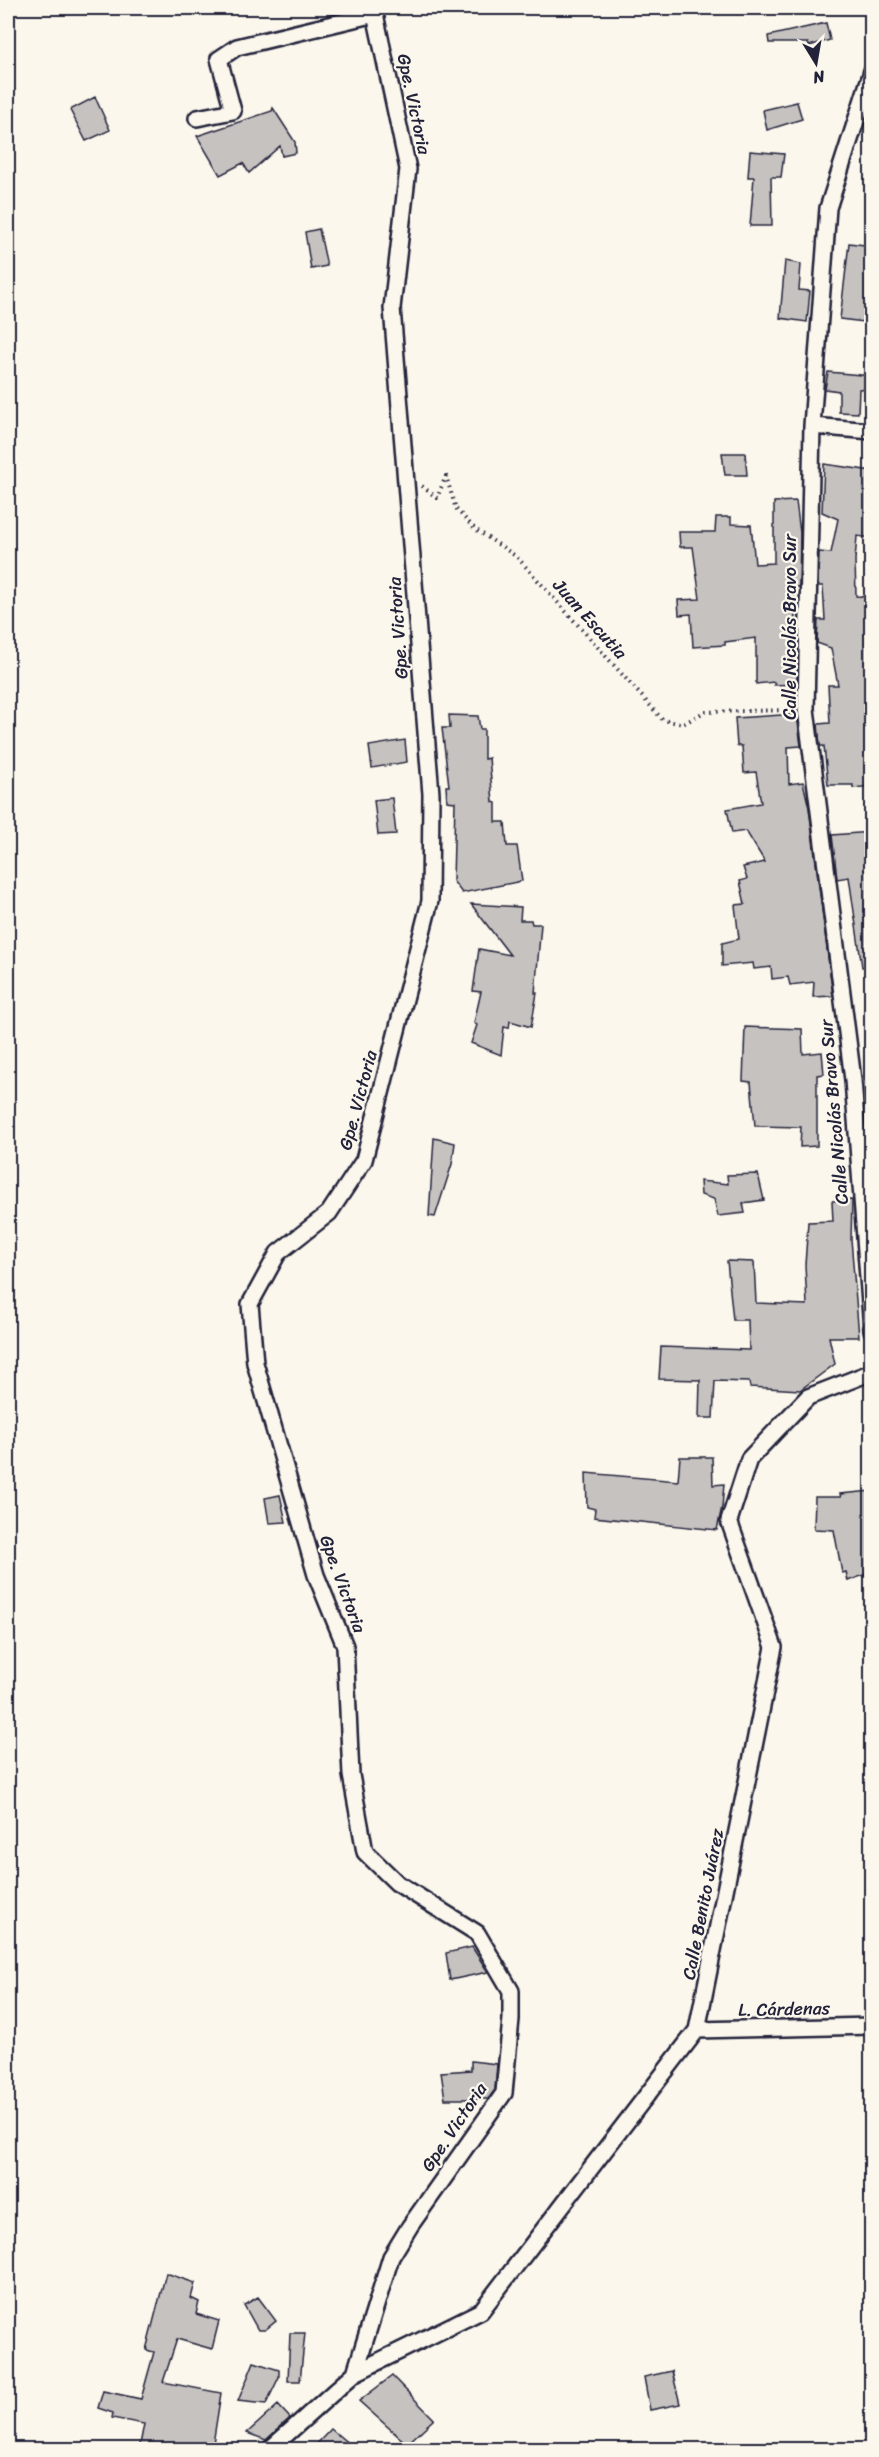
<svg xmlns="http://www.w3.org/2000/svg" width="879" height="2457" font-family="Sriracha,sans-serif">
<rect width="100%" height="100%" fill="#fbf7ec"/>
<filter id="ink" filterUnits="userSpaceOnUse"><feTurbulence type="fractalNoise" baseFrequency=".0167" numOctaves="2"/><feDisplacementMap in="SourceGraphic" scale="12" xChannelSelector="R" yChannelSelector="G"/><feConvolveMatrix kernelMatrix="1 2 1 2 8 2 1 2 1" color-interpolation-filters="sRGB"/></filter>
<g filter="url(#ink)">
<!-- building -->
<path fill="#c6c2c0" stroke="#22223b" stroke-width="1.5" d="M826 23 830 40 809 46 808 43H769L768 36Z
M95 97 110 130 86 141 70 110Z
M797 102 802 119 767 130 763 110Z
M273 108 295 142 296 153 282 156 280 146 249 173 243 163 220 175 197 136 272 111Z
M750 151 784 154 781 177H771L772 226H750L754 177H748Z
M319 229 327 266 311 269 305 232Z
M849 243 872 246V323L840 319Z
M785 261 801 264 799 290 810 291 807 322 780 318Z
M828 372 872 376V388L859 389 858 413 839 412V391L825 389Z
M722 453H745L747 475H725Z
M824 464 872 471V538L857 536 855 560 856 596 872 597V786L853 788V785H828L824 746H820L818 724 830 723 828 685H838L831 648 817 643 818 620H825L823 586H818L819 552 831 553 838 519 822 512Z
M796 501 800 533 799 587H794L795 622H798L797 684 774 685V682L756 684V638L725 642V645L693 647 691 614 679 615 678 600 700 599 693 547H680L679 532H715L716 517H731V524L751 525 755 564 774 563V502Z
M797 714 801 746 788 747 789 784 803 782 809 808 833 996 813 997 814 982 790 985 788 977 772 979 771 967 754 969 753 963 722 966V943L739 939 735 905 745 904 740 881 747 879 743 867 765 862 746 831 732 833 727 809 761 803 756 772 744 773 742 746H737L735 718Z
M449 715 478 716 480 729H484V759L489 758 493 802 496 803V822H505L507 846H517L522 881 462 893 453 881 455 802 447 801 446 786H449L442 728H450Z
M405 740 407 762 372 768 369 746Z
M392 798 396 834 378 835 374 800Z
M872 832V966L862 967 849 877 837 879 832 835Z
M471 904 521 907 520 920H531L532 924H541L535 993H537L531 1027 510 1021 509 1028 504 1027 501 1055 471 1043 477 1025 474 1023 481 992 473 991 479 949 510 955Z
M745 1027 802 1029 803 1054 822 1052 824 1074 817 1075V1146L800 1147 801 1127 755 1126 751 1082 743 1081Z
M434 1138 455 1143 452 1164 435 1217 429 1216Z
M758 1174 764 1200 743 1203 745 1213 718 1216 714 1199 701 1195 700 1181 728 1184 727 1175Z
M852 1200 851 1239 859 1337H829L835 1364 800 1390 750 1387 749 1382 715 1381 713 1418H699L700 1380 659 1379 661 1347 749 1350 748 1320H733L727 1261 754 1262 756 1303 807 1305 805 1265 808 1222 833 1221 832 1201Z
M680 1457H712L713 1485 724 1484 722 1507 717 1530 594 1517 595 1509 587 1507 586 1473 678 1481Z
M872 1491V1572L848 1581 846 1572 842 1573 834 1530 814 1529 815 1497H841L840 1494Z
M280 1495 286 1522 269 1523 265 1498Z
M472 1947 488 1972 450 1980 446 1953Z
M471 2061 497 2064 495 2090 488 2099H445L441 2072 471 2070Z
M166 2273 195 2283 191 2298 199 2302 196 2314 219 2321 212 2349 177 2339 163 2382 221 2393 212 2450H139L144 2424 112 2418 113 2413 98 2408 103 2391 141 2399 154 2352 146 2350Z
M258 2297 276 2321 265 2330H258L244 2305Z
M290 2333H305L300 2381H288Z
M254 2362 279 2370V2377L266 2404 238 2401Z
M672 2371 680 2404 650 2410 644 2377Z
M392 2376 434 2419 407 2444 359 2401Z
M278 2405 290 2418 266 2440 247 2433Z
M331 2429 356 2450H311Z"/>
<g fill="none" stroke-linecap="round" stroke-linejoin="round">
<!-- minor casing -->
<g stroke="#22223b" stroke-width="20">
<path id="minor" d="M872 71 828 208 812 426 806 709 853 1080 872 1330
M197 118 233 111 219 59 237 47 375 14
M812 426 872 431
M697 2030 872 2026
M355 2373 391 2257 410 2226 504 2093 511 2019V1991L477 1933 397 1883 365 1852 351 1775 345 1646 316 1575 255 1363 250 1304 278 1253 329 1213 364 1160 430 901 431 794 392 308 408 169 375 14 377 8
M269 2450 355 2373 481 2311 697 2030 774 1647 729 1521 749 1459 808 1397 872 1372"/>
</g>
<!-- path -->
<path stroke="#22223b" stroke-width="4" stroke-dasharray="1.5 4.5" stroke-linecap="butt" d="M422 486 437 498 446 476 456 509 475 529 517 557 663 720 683 724 704 712 790 710"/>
<!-- minor -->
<use href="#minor" stroke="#fbf7ec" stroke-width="15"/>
</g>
</g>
<g text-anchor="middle" stroke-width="4.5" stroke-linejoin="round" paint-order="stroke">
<!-- street labels -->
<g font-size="18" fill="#22223b" stroke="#fbf7ec">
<text transform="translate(414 104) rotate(78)" y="6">Gpe. Victoria</text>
<text transform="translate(590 619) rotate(48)" y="6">Juan Escutia</text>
<text transform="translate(790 627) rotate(-90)" y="6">Calle Nicolás Bravo Sur</text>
<text transform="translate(398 628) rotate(-94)" y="6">Gpe. Victoria</text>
<text transform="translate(358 1100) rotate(-75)" y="6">Gpe. Victoria</text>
<text transform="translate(834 1112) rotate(-95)" y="6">Calle Nicolás Bravo Sur</text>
<text transform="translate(343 1584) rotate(70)" y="6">Gpe. Victoria</text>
<text transform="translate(703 1904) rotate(-79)" y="6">Calle Benito Juárez</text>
<text transform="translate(784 2009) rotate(-1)" y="6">L. Cárdenas</text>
<text transform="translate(454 2127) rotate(-56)" y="6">Gpe. Victoria</text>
</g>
</g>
<!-- margin -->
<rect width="879" height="2457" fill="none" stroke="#fbf7ec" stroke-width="30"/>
<rect x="15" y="15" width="849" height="2427" fill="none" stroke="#22223b" stroke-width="2" filter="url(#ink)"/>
<!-- north arrow -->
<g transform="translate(816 63) rotate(169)" stroke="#fbf7ec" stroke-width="4.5" paint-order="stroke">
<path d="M0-4.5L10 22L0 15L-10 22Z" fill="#22223b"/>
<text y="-9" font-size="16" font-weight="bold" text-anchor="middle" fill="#22223b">N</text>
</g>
</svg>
